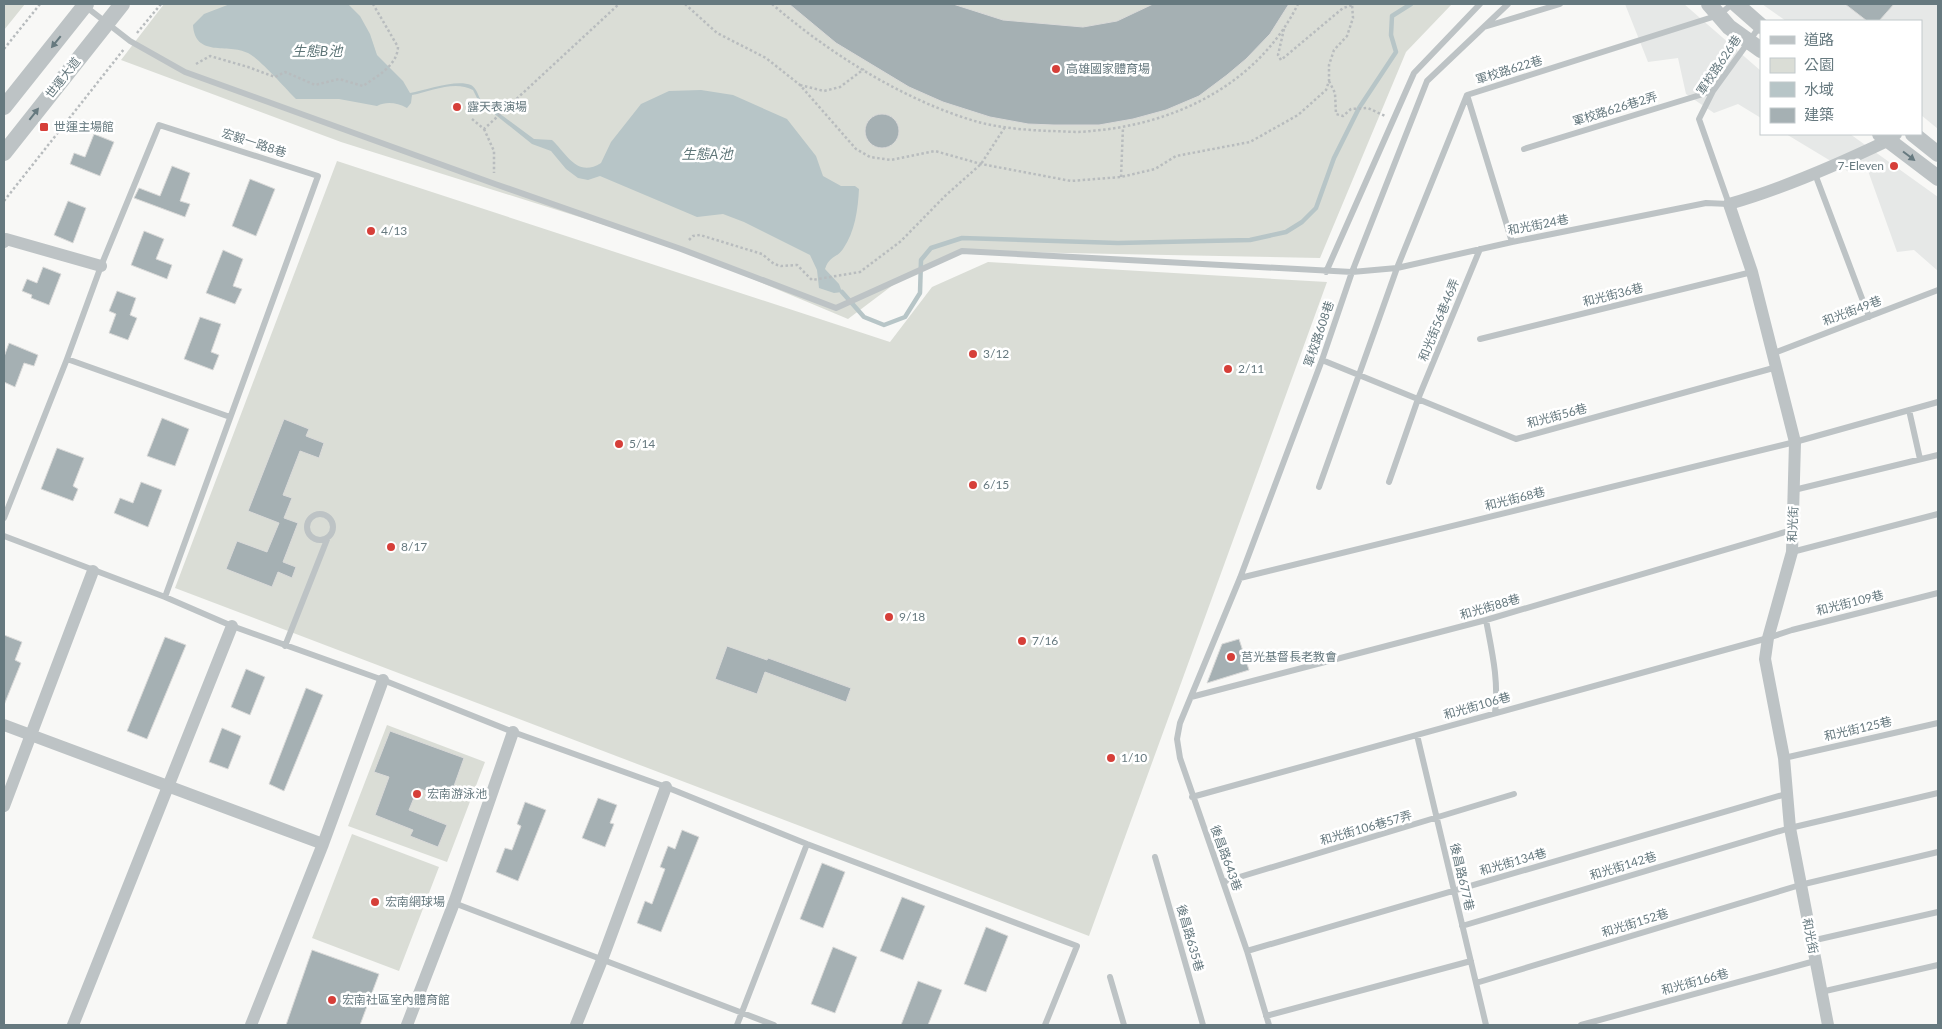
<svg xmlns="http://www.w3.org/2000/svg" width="1942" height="1029" font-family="Lato,'Noto Sans TC',sans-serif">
<rect width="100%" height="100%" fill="#f8f8f6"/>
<!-- built -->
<path fill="#e6e8e7" d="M1625 4H1684L1761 71V118L1738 104 1714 113 1686 94 1678 58 1648 62Z
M1762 4H1938V129L1921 115V21H1786Z
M1786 134H1850L1938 197V271L1914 250 1897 252 1867 168 1849 172Z"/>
<!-- green -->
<path fill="#daddd6" d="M4 4H25L4 30Z
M164 4H1452L1406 52 1320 258 962 251 897 282 848 319 681 249 341 142 121 60Z
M337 161 890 342 932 287 988 262 1327 282 1089 936 175 588Z
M387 725 485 762 447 862 348 826Z
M352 834 439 867 399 971 312 938Z"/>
<!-- water -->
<path fill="#b7c5c7" d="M230 4H348L360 16 370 34 377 55 403 81 410 93C426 90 456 79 471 85 476 88 478 94 480 99L534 139 552 140C567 154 577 178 601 163L611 142 641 104 669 91 701 90 733 95 787 119 816 156 823 176 841 186H855L859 189C858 209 855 232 843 249 837 258 829 256 825 269L839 284 842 292 834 293 819 288 817 270 810 255 744 222 723 214 697 217 600 176 588 180 578 178 566 169 551 151 532 144 482 104 477 98 473 90C455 80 431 91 412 95L411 103 407 108C397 103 387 101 377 106L339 99H296C286 89 259 58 248 53 228 43 195 58 193 25L204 14Z"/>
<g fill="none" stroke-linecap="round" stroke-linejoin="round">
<!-- stream -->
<path stroke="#b7c5c7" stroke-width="4.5" d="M842 292 864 317 884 325 905 317 920 293 921 260 931 248 962 238 1118 243 1250 240 1286 232 1302 222 1316 208 1334 158 1359 108 1396 52 1391 35 1392 16 1411 4"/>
</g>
<!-- building -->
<path fill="#a5b0b3" stroke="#dadad9" d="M789 4H953L1003 20 1083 27 1117 21 1153 4H1289L1270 34 1246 59 1227 75 1199 96 1166 110 1133 119 1099 125H1054L1028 124 990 117 943 102 909 87 836 43Z
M1845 4H1894L1879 21H1867Z
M865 131a17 17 0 1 1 34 0a17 17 0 1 1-34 0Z
M94 134 114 142 100 176 70 164 74 153 85 157Z
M172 166 190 173 180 201 190 204 185 217 134 198 139 188 160 196Z
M250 179 275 189 256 236 232 226Z
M68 201 86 208 73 243 54 235Z
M144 231 164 239 156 259 172 265 167 279 131 265Z
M223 250 243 259 233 286 242 289 235 304 206 293Z
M43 267 61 274 49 305 31 298 32 295 22 291 27 279 37 283Z
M117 291 136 298 130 315 137 318 128 340 109 333 116 314 109 311Z
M200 317 221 324 211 352 219 355 213 370 184 359Z
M9 343 38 355 34 366 24 363 15 387 4 382V357Z
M162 418 189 429 175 466 147 456Z
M284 419 309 429 306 436 324 443 319 458 300 451 283 495 292 498 284 518 298 523 283 562 296 567 292 578 278 572 272 587 226 569 237 541 267 552 279 523 248 511Z
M57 448 84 458 73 486 78 489 73 501 41 489Z
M141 482 162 490 148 527 114 513 120 498 133 503Z
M4 635 22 642 15 660 21 663 4 705Z
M165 637 186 645 147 739 127 731Z
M1239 639 1249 670 1207 683 1222 644Z
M727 646 767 660 768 658 851 688 846 702 765 672 757 694 715 679Z
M246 669 265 677 250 715 231 707Z
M306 688 323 695 284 791 269 784Z
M222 728 241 736 228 769 209 762Z
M390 731 464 758 449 800 418 788 409 810 447 825 438 847 410 836 413 830 375 815 389 777 374 772Z
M598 798 617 805 610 823 614 824 605 847 582 838Z
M525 802 546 810 518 881 496 872 505 848 512 850 521 826 517 824Z
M682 830 699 837 661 932 637 923 645 901 652 904 665 869 660 867 668 846 675 849Z
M822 863 845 872 823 928 800 919Z
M902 897 925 906 903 960 880 951Z
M986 927 1008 936 986 992 964 984Z
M833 947 857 957 835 1013 811 1004Z
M312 950 379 974 360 1025H286Z
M918 981 942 990 928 1025H901Z"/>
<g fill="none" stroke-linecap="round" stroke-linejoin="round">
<!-- path -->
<path stroke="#b8bcbe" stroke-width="2.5" stroke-dasharray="2.5 2.5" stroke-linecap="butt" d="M685 4 717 33 766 58 800 85 856 149 870 157 891 160 935 151 981 164 1071 181 1121 177 1155 169 1176 156 1250 142 1298 115 1326 90 1329 81V65L1334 50 1347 36 1353 18 1352 4
M772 4C830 54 905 101 978 122 1001 128 1026 130 1049 131 1063 131 1078 133 1091 131 1177 124 1259 83 1298 4
M1284 29 1278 55 1281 60 1343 8 1353 5
M137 33 161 4
M4 49 40 4
M196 64 210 56 248 67 275 77 285 72 315 85 339 79 363 86C377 76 397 66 398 47L373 4
M1329 81 1335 93 1336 114 1343 116 1351 109 1368 108 1385 116
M800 85 824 91 840 87 864 69
M472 119 484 129 619 4
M484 129 494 151V173
M1121 177 1123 127
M4 201 124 49
M689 240 693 236 700 235 762 254 774 264 781 266 797 265 812 280 860 272 901 241 945 196 981 164 1005 127"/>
<!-- service -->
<path stroke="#bdc3c5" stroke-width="6" d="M85 6 130 41 185 72 495 184 681 249 836 308 962 251 1352 272 1397 268 1512 242 1706 203 1729 204 1699 119 1713 91 1760 26
M1484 27 1560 4
M1467 95 1512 242
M1524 149 1713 91
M1815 174 1869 317
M1326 272 1414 73 1480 4
M1480 339 1752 272
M1774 353 1938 290
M67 359 230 417
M1322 360 1516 439 1777 367
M1909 410 1920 459
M1389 482 1418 399 1480 249
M1319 487 1397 268 1467 95 1719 15 1732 4
M1794 490 1938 455
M307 527a13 13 0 1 1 26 0a13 13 0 1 1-26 0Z
M4 518 67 359 101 266 159 125 318 176 165 597
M4 536 165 597 232 626 383 680 513 732 666 787 807 844 1077 946 1045 1025
M1792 552 1938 514
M1240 578 1795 442 1938 402
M1486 620C1492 652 1499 681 1495 713
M285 646 328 537
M1191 697 1486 620 1792 530
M1417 735 1486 1025
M1784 758 1938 723
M1192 797 1768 638 1792 630 1938 593
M1155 857 1203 1025
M1223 882 1514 794
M454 903 774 1025
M1462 926 1790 828 1938 793
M1811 941 1938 912
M1247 951 1786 794
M1110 977 1124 1025
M1476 983 1800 885 1938 852
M1821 992 1938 965
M1266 1016 1471 961
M737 1025 807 844
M1269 1025 1247 951 1180 758 1177 739 1180 723 1240 578 1322 360 1352 272 1427 81 1508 4
M1581 1025 1815 961"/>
<!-- minor -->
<path stroke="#bdc3c5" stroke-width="12" d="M4 242 6 239 101 266
M4 725 323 844
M4 806 93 571
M73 1025 232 626
M251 1025 323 844 383 680
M407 1025 454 903 513 732
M576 1025 602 960 666 787
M1828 1025 1790 828 1784 758 1765 659 1768 638 1792 552 1795 442 1752 272 1729 204C1785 188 1837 165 1889 140L1896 134"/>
<!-- tertiary -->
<path stroke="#bdc3c5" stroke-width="16" d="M1709 4 1729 27 1761 50
M1736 4 1761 26
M4 107 86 4
M1880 134 1938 178
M1913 134 1938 154
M4 153 122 4"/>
</g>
<!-- one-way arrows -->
<defs><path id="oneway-solid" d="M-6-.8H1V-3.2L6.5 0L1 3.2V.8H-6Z" transform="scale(1.25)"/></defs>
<g fill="#66797f">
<use href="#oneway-solid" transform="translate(56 42) rotate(129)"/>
<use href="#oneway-solid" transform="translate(34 114) rotate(-52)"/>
<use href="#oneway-solid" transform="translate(1909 156) rotate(37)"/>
</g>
<!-- markers -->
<g fill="#d63f39" stroke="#fff" stroke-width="2">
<circle cx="1056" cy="69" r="5"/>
<circle cx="457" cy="107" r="5"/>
<rect x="39" y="122" width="10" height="10" rx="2.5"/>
<circle cx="1894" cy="166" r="5"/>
<circle cx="371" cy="231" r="5"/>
<circle cx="973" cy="354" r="5"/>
<circle cx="1228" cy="369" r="5"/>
<circle cx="619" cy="444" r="5"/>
<circle cx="973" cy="485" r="5"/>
<circle cx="391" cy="547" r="5"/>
<circle cx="889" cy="617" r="5"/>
<circle cx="1022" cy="641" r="5"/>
<circle cx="1231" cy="657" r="5"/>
<circle cx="1111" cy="758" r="5"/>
<circle cx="417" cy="794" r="5"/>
<circle cx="375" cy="902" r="5"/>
<circle cx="332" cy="1000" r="5"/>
</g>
<g text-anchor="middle" stroke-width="5" stroke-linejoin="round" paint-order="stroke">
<!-- street labels -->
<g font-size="12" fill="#66797f" stroke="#fff">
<text transform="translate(1719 65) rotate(-56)" y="4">軍校路626巷</text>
<text transform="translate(1509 70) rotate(-17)" y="4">軍校路622巷</text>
<text transform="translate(63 78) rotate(-52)" y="4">世運大道</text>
<text transform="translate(1615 109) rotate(-17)" y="4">軍校路626巷2弄</text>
<text transform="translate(254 143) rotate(18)" y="4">宏毅一路8巷</text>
<text transform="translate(1538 225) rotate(-11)" y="4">和光街24巷</text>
<text transform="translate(1613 295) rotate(-14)" y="4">和光街36巷</text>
<text transform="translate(1852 311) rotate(-21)" y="4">和光街49巷</text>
<text transform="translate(1439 320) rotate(-68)" y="4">和光街56巷46弄</text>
<text transform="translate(1319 334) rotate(-71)" y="4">軍校路608巷</text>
<text transform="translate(1557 416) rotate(-15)" y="4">和光街56巷</text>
<text transform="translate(1515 499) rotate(-14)" y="4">和光街68巷</text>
<text transform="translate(1793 524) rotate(-88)" y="4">和光街</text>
<text transform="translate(1850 603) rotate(-14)" y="4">和光街109巷</text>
<text transform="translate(1490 607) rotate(-16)" y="4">和光街88巷</text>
<text transform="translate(1477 706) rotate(-16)" y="4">和光街106巷</text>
<text transform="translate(1858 729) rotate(-13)" y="4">和光街125巷</text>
<text transform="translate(1366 828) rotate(-16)" y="4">和光街106巷57弄</text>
<text transform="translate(1226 858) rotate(70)" y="4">後昌路643巷</text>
<text transform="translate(1513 862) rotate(-16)" y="4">和光街134巷</text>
<text transform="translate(1623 866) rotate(-17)" y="4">和光街142巷</text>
<text transform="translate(1462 877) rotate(77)" y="4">後昌路677巷</text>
<text transform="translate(1635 923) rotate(-17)" y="4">和光街152巷</text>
<text transform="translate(1810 936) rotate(79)" y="4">和光街</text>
<text transform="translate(1190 938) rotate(74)" y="4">後昌路635巷</text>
<text transform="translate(1695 982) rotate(-15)" y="4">和光街166巷</text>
</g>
<!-- poi labels -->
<g font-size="12" fill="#66797f" stroke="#fff" text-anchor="start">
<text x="1066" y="73">高雄國家體育場</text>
<text x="467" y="111">露天表演場</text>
<text x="54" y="131">世運主場館</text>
<text x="1884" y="170" text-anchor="end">7-Eleven</text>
<text x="381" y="235">4/13</text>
<text x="983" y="358">3/12</text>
<text x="1238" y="373">2/11</text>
<text x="629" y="448">5/14</text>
<text x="983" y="489">6/15</text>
<text x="401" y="551">8/17</text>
<text x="899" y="621">9/18</text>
<text x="1032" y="645">7/16</text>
<text x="1241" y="661">莒光基督長老教會</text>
<text x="1121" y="762">1/10</text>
<text x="427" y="798">宏南游泳池</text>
<text x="385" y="906">宏南網球場</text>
<text x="342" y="1004">宏南社區室內體育館</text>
</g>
<!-- water labels -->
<g font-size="14" font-style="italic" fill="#607779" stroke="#fff">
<text x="317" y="56">生態B池</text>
<text x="707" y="159">生態A池</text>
</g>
</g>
<!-- border -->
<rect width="1942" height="1029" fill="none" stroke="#66797f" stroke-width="10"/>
<!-- legend -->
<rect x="1760" y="20" width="162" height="115" fill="#ffffff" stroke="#c2c9cc"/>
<rect x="1770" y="36" width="25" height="8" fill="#bdc3c5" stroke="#c2c9cc"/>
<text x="1804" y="45" font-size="15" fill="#66797f">道路</text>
<rect x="1770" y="58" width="25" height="15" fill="#daddd6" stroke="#c2c9cc"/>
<text x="1804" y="70" font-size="15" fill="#66797f">公園</text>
<rect x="1770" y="82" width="25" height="15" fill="#b7c5c7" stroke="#c2c9cc"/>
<text x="1804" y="95" font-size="15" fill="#66797f">水域</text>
<rect x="1770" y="108" width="25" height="15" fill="#a5b0b3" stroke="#c2c9cc"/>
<text x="1804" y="120" font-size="15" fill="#66797f">建築</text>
</svg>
